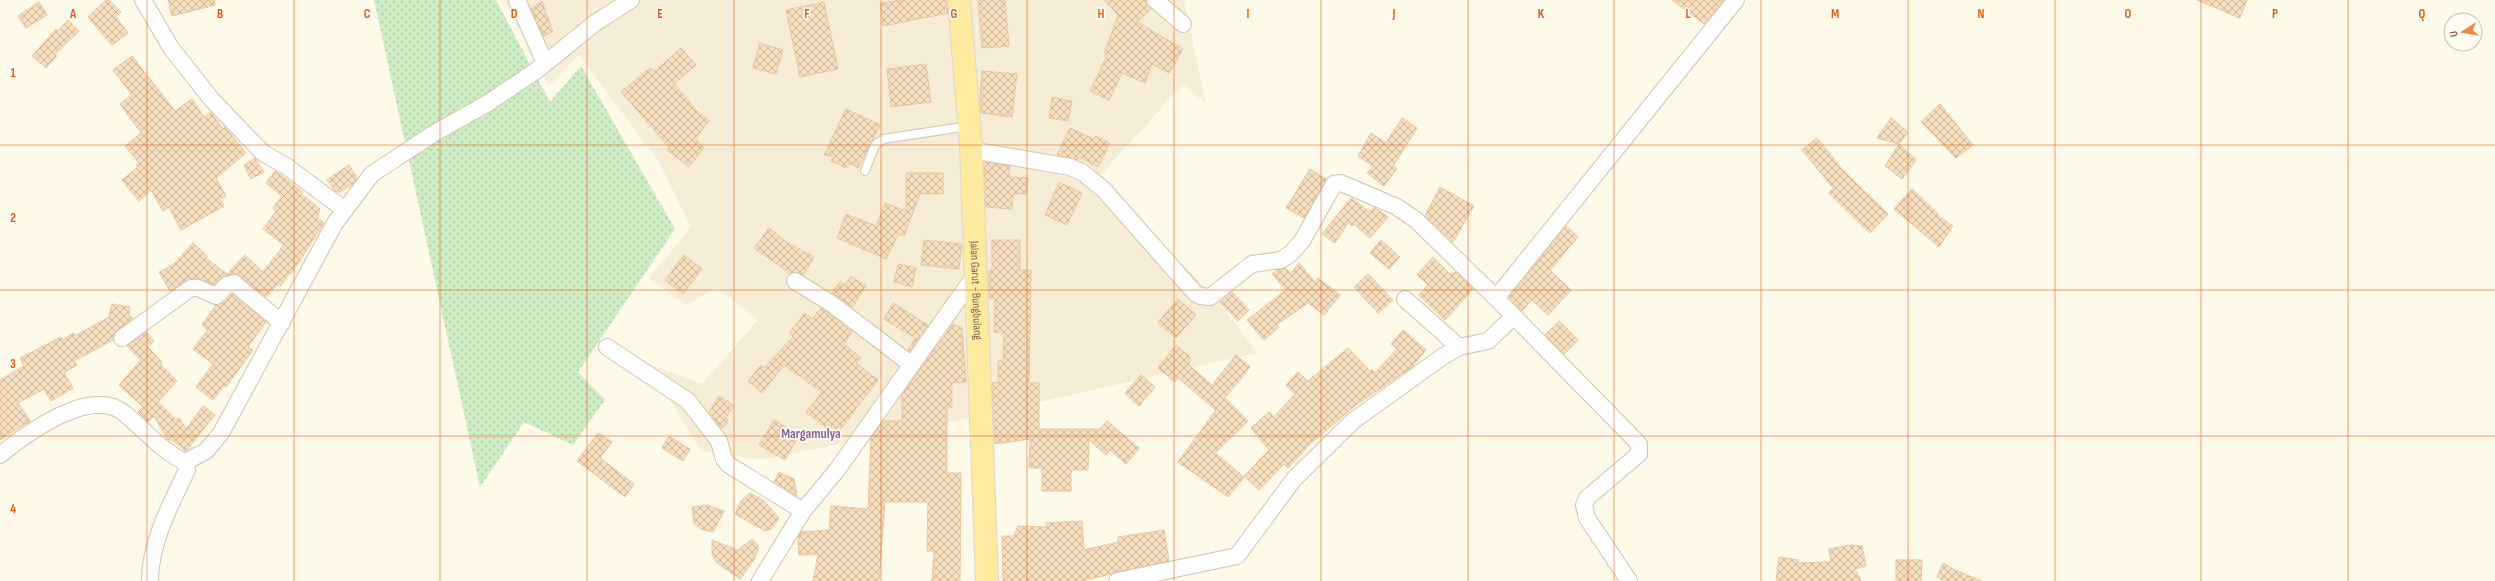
<svg xmlns="http://www.w3.org/2000/svg" width="2495" height="581" font-family="'Sofia Sans Condensed',sans-serif">
<defs>
<pattern id="green-dots" width="8" height="8" patternUnits="userSpaceOnUse"><rect width="8" height="8" fill="#cfedc5"/><path d="M2 2h.1M6 6h.1" fill="none" stroke="#adc4a2" stroke-width="1.8" stroke-linecap="round"/></pattern>
<pattern id="building-cross-hatch" width="8" height="8" patternUnits="userSpaceOnUse"><rect width="8" height="8" fill="#f5ddbe"/><path d="M0 0l8 8M0 8l8-8" fill="none" stroke="#cbb79c"/></pattern>
</defs>
<rect width="100%" height="100%" fill="#fef9e9"/>
<!-- residential -->
<path fill="#f6edd6" d="M504 0H1184L1206 104 1183 84 1097 179 1218 300 1257 353 959 420 761 460 701 451 670 400 599 345 702 384 758 320 717 288 685 305 649 278 691 227 659 162 579 55 549 86Z"/>
<!-- green -->
<path fill="url(#green-dots)" d="M374 0H496L550 102 581 66 675 229 578 372 605 400 573 445 524 422 480 487Z"/>
<!-- building -->
<path fill="url(#building-cross-hatch)" stroke="#e9c79d" d="M106 0H109L121 12 116 17 128 33 112 45 88 17Z
M168 0H214L215 5 172 16Z
M903 0H946L948 13 883 26 880 3Z
M978 0H1005L1009 46 982 48Z
M1104 0H1146L1151 9 1137 22 1183 49 1169 73 1152 64 1145 83 1122 73 1109 100 1090 91 1107 55 1104 54 1118 15Z
M1672 0H1724L1704 24Z
M2197 0H2247L2240 18Z
M542 1 553 32 543 36 531 9Z
M39 2 47 15 26 28 18 16Z
M824 2 838 69 800 77 786 10Z
M68 20 79 31 55 54 57 56 46 68 32 56 56 29 58 31Z
M760 43 783 50 776 74 753 68Z
M681 48 696 65 674 84 697 111 709 121 695 139 704 147 689 167 667 150 669 147 621 92 650 68 655 71Z
M132 56 175 111 192 99 204 117 211 112 223 129 225 127 246 153 216 178 226 196 220 199 224 206 181 230 169 207 163 211 151 190 139 201 122 180 138 167 136 165 139 163 125 146 141 133 120 104 132 95 113 70Z
M926 64 931 102 891 107 887 69Z
M982 71 1017 74 1012 117 981 113 980 98Z
M1052 97 1072 101 1068 121 1049 118Z
M1940 104 1973 145 1956 158 1921 122Z
M846 109 880 125 858 168 850 163 846 168 831 161 833 157 824 155Z
M1402 118 1417 128 1393 166 1397 169 1384 186 1367 173 1373 166 1358 156 1371 133 1386 143Z
M1891 118 1908 132 1899 144 1877 138Z
M1070 128 1094 139 1096 136 1110 143 1098 167 1080 157 1078 160 1057 155Z
M1817 138 1841 168 1888 214 1870 233 1829 193 1833 188 1802 150Z
M1899 144 1916 160 1902 179 1885 166Z
M255 158 264 172 251 179 244 165Z
M984 162 1010 166 1009 177 1028 178 1027 194H1013L1012 209 986 207Z
M349 165 357 178 353 184 340 192H336L327 180Z
M1310 169 1326 179 1304 218 1286 208Z
M275 171 303 192 301 194 320 209 317 218 324 223 291 274 289 273 281 286 278 284 266 297 236 274 224 276 214 285 202 279H191L170 291 159 272 174 264 193 243 207 256 206 258 227 274 245 255 263 272 284 245 263 229 276 211 273 208 282 196 266 183Z
M906 173H943V194H920L904 236 899 234 886 259 837 238 846 214 876 226 885 203 906 211Z
M1059 182 1082 193 1067 225 1045 215Z
M1440 187 1474 206 1453 242 1425 216Z
M1912 189 1938 214 1937 215 1953 226 1939 247 1894 209Z
M1351 198 1370 212 1374 207 1388 217 1370 238 1354 224 1352 226 1348 223 1335 243 1322 234Z
M1566 226 1578 237 1550 270 1571 290 1548 315 1532 300 1522 311 1509 297Z
M769 228 788 243 814 257 803 275 796 272 790 273 754 248Z
M924 240 962 244 959 269 921 265Z
M992 240H1020V270H1031L1029 383H1039V429H1100L1107 421 1139 448 1126 464 1110 450 1106 455 1089 440 1088 470H1071V491H1042V468H1029L1030 439 995 444 992 383 998 382V361H1003L1004 333 994 332 995 298H989V271L992 270Z
M1381 240 1400 257 1389 269 1370 253Z
M684 255 702 269 683 294 665 280Z
M1433 257 1450 274 1456 272 1473 289 1445 320 1419 295 1428 285 1417 275Z
M1299 263 1315 282 1318 278 1340 295 1324 315 1308 303 1276 325 1279 327 1264 340 1247 320 1286 290 1272 274 1277 270 1285 268 1291 273Z
M898 264 916 268 912 287 894 282Z
M1368 274 1393 300 1378 313 1354 287Z
M851 276 866 286 852 307 832 293 840 282 845 285Z
M1232 292 1249 310 1238 321 1220 302Z
M232 294 266 322 248 347 253 350 226 387 224 385 213 400 196 387 213 364 193 349 208 330 202 325 216 305 223 303Z
M1178 299 1196 315 1176 338 1158 322Z
M893 303 928 325 910 351 908 350 915 338 884 319Z
M112 304 130 307 129 315 133 319 116 331 113 340 74 361 77 365 64 373 73 388 51 401 44 389 18 403 30 421 0 440V380L24 366 20 358 61 337 62 340 74 333 75 336 109 317Z
M821 308 852 332 844 344 861 358 856 363 878 380 836 435 806 412 822 392 784 365 762 393 748 381 761 365 764 368 793 337 789 333 805 313 812 319Z
M1559 321 1578 340 1564 354 1545 335Z
M953 324 962 328 966 382 952 383V407H947V473H961L960 581H932L934 551H927L928 502H885L879 581H813L818 554 799 555 798 537 801 532 829 530 831 506 868 509 871 438 883 421H902V394Z
M1403 330 1426 350 1412 367 1356 405 1310 444 1288 468 1284 464 1259 490 1244 476 1269 450 1251 428 1269 412 1274 417 1295 394 1286 385 1298 372 1308 381 1348 348 1370 371 1372 369 1375 373 1397 349 1391 344Z
M146 332 154 341 148 347 162 362 160 364 177 381 158 402 176 420 179 418 186 429 203 406 215 415 186 451 172 440H168L154 416 148 422 138 412 143 407 119 385 141 360 127 346Z
M1176 345 1190 357 1189 365 1212 385 1236 355 1250 367 1225 398 1248 421 1215 453 1244 477 1228 497 1178 462 1216 410 1178 378 1175 382 1158 368Z
M1141 375 1155 387 1139 406 1125 393Z
M719 396 734 406 726 417 728 422 721 429 709 412Z
M774 420 799 435 785 460 759 445Z
M598 433 612 442 600 458 634 484 625 497 577 461Z
M669 436 690 449 683 461 662 448Z
M779 472 794 479 797 496 774 482Z
M750 493 763 500 779 518 771 529 765 531 735 514 741 501Z
M707 505 724 511 713 532 701 529 694 523 692 507Z
M1082 521 1084 550 1118 542V537L1164 530 1169 561 1081 581H1003L1002 536H1014L1018 526 1046 527V523Z
M752 539 759 547 754 560 740 579 716 562 712 554V540L738 550Z
M1851 545 1862 546 1866 566 1855 569 1861 581H1776L1779 557 1798 560V563L1831 562 1829 549Z
M1896 560H1922L1921 581H1896Z
M1943 563 1955 570 1982 581H1945L1937 577Z"/>
<g fill="none" stroke-linecap="round" stroke-linejoin="round">
<!-- lane casing -->
<g stroke="#d2c3ad" stroke-width="10">
<path id="lane" d="M865 171 875 145 883 139 969 126"/>
</g>
<!-- street casing -->
<g stroke="#d2c3ad" stroke-width="18">
<path id="street" d="M143 0 171 48 212 100 263 153 286 166 345 210
M517 0 545 63
M1155 0 1183 24
M971 150 1070 167 1082 172 1103 189 1195 293 1200 296 1210 297 1252 264 1281 260 1290 254 1302 241 1334 184 1341 183 1397 207 1416 220 1496 298 1639 444V454L1587 498 1584 505 1587 518 1629 581
M795 281 832 304 912 365
M1496 298 1736 0
M1405 299 1459 347
M122 338 191 288H198L216 296 227 285 234 283 282 323
M607 347 688 401 719 441 724 459 729 465 803 511
M0 455C27 433 91 386 124 413 145 430 160 450 185 462L206 451 221 433 335 223 372 174 433 134 488 103 537 70 595 23 631 0
M150 581C150 542 171 504 187 470L185 462
M760 581 803 511 837 470 976 274
M1117 581 1237 556 1294 479 1353 421 1442 357 1459 347 1488 341 1513 317"/>
</g>
<!-- primary casing -->
<g stroke="#ddd6d0" stroke-width="24">
<g id="primary">
<path id="s1" d="M959 0 971 147 987 581"/>
</g>
</g>
<!-- lane -->
<use href="#lane" stroke="#fff" stroke-width="8"/>
<!-- street -->
<use href="#street" stroke="#fff" stroke-width="16"/>
<!-- primary -->
<use href="#primary" stroke="#ffeb9f" stroke-width="22"/>
</g>
<!-- grid -->
<path fill="none" stroke="#e8590c" stroke-width="1" stroke-opacity="0.55" d="M147 0V581M294 0V581M440 0V581M587 0V581M734 0V581M881 0V581M1027 0V581M1174 0V581M1321 0V581M1468 0V581M1614 0V581M1761 0V581M1908 0V581M2055 0V581M2201 0V581M2348 0V581M0 145H2495M0 290H2495M0 436H2495"/>
<g text-anchor="middle" stroke-width="3.5" stroke-linejoin="round" paint-order="stroke">
<!-- street labels -->
<g font-size="12" fill="#7b634a" stroke="#fffcf1">
<text dy="4" stroke="none"><textPath href="#s1" startOffset="291">Jalan Garut - Bungbulang</textPath></text>
</g>
<!-- quarter labels -->
<g font-size="14" font-weight="bold" fill="#8d6297" stroke="#fffcf1">
<text x="811" y="438">Margamulya</text>
</g>
</g>
<g font-size="13" text-anchor="middle" font-weight="bold" fill="#e8590c" stroke="#fffcf1" stroke-width="3.5" stroke-linejoin="round" paint-order="stroke">
<text x="73" y="18">A</text>
<text x="220" y="18">B</text>
<text x="367" y="18">C</text>
<text x="514" y="18">D</text>
<text x="660" y="18">E</text>
<text x="807" y="18">F</text>
<text x="954" y="18">G</text>
<text x="1101" y="18">H</text>
<text x="1248" y="18">I</text>
<text x="1394" y="18">J</text>
<text x="1541" y="18">K</text>
<text x="1688" y="18">L</text>
<text x="1835" y="18">M</text>
<text x="1981" y="18">N</text>
<text x="2128" y="18">O</text>
<text x="2275" y="18">P</text>
<text x="2422" y="18">Q</text>
<text x="13" y="77">1</text>
<text x="13" y="222">2</text>
<text x="13" y="368">3</text>
<text x="13" y="513">4</text>
</g>
<!-- north arrow -->
<g transform="translate(2463 32) rotate(258)"><circle r="19" fill="#fffcf1" stroke="#cabfae"/>
<path d="M0-3L7 15L0 10L-7 15Z" fill="#ef8747"/>
<text y="-6" font-size="11" font-weight="bold" text-anchor="middle" fill="#7b634a">U</text>
</g>
</svg>
